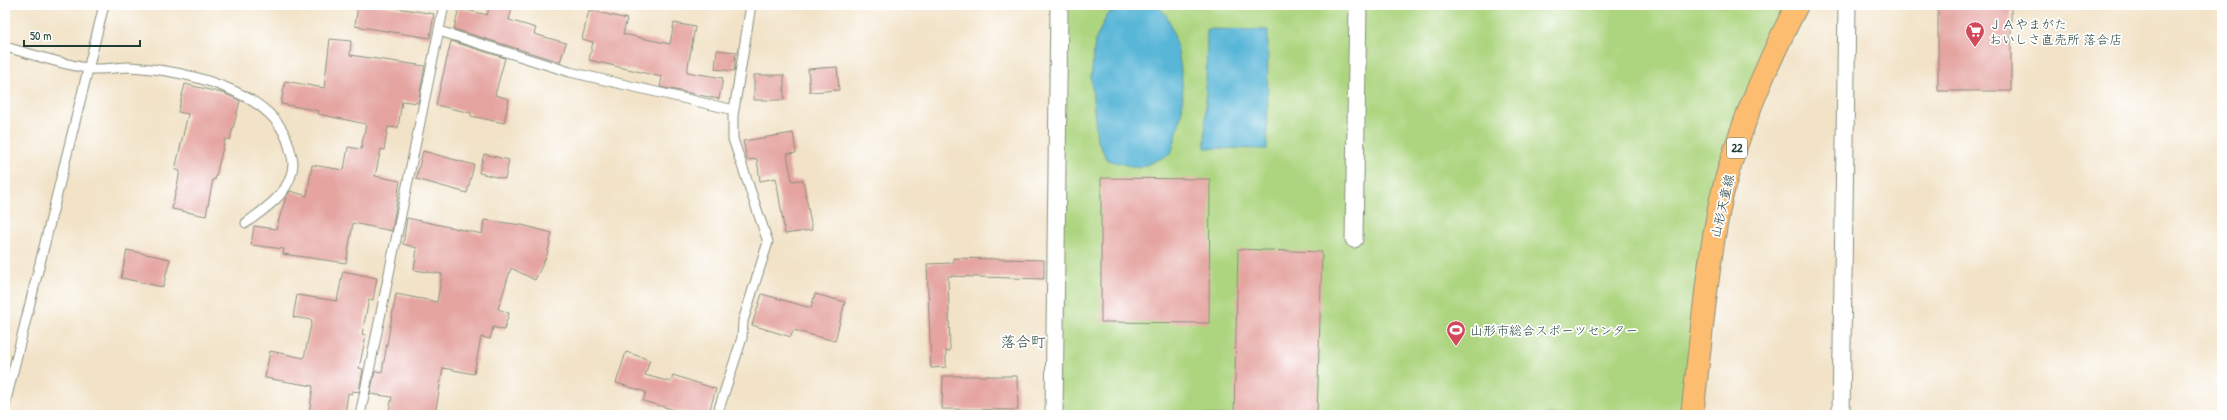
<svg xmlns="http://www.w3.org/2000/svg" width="2227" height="420" font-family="'Patrick Hand','Klee One',sans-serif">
<rect width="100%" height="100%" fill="#fff"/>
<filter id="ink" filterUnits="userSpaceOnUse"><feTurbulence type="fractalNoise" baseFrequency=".025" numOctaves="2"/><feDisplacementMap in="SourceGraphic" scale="8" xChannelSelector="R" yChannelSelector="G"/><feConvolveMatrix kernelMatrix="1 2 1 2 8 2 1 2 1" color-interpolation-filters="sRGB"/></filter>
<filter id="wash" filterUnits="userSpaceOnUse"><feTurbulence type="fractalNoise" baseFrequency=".012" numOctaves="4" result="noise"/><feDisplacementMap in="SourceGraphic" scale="16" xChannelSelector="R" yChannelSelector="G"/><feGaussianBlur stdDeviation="0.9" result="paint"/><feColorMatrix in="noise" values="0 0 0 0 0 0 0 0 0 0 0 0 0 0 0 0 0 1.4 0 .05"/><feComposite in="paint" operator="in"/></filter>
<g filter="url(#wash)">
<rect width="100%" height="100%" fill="#f2e3c8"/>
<!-- green -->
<path fill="#add580" stroke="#66895a" d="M1059 5H1797L1742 132 1692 415H1054Z"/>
<!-- water -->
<path fill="#59b6d7" stroke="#3c7a86" d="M1125 5C1137 5 1154 2 1163 11 1178 28 1185 87 1182 109 1180 124 1175 139 1171 154L1139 168 1107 160 1097 139 1091 78 1095 41 1107 15Z
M1207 29 1268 30 1267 149 1205 148Z"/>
<g id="blocks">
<!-- building -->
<path fill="#e5a4a0" d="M358 5H379L434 14 430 38 355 26Z
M490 5H513L509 20 536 28 534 34 566 43 560 62 454 29 459 8 487 15Z
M1938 5H2011V91H1938Z
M589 10 627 19 623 34 670 44 674 23 695 27 687 72 723 78 719 99 660 87 662 77 589 60 593 42 582 39Z
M330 39 351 41 350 55 425 66 418 103 402 101 398 128 388 127 384 150 381 149 375 176 400 181 392 231 353 223 346 263 283 254 284 249 251 245 254 226 276 229 286 197 290 191 307 196 312 165 344 170 348 147 361 149 366 124 318 114 319 111 281 104 285 81 324 88Z
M451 41 505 58 495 95 509 99 504 123 471 116V113L436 105Z
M717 50 736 52 734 71 715 69Z
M837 67 839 90 810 92 808 69Z
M754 75H784V100H754Z
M185 84 226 94 240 101 230 140 225 139 215 180 213 179 206 216 172 209 180 171 175 170 188 114 178 112Z
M793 133 796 153 787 154 792 181 803 180 812 230 785 234 776 178 760 181 757 159 747 160 743 141Z
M423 151 474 165 467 193 416 179Z
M484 154 509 160 505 179 479 173Z
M1101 178 1210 179 1209 323 1101 322Z
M407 218 482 234 484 220 522 225 552 233 547 255 535 280 511 268 498 309 509 313 504 330 493 327 490 339 481 337 474 374 443 368 435 415H388L392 397 370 394 375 371 382 372 396 294 437 302 442 274 414 270 417 248 403 244Z
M1238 249 1322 252 1317 415H1234Z
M127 250 170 259 163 287 121 278Z
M953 258 1044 260V279L948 276 950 351H946V367L931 368 927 264 953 263Z
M343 271 377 278 373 300 369 299 362 334 366 335 359 368 363 369 359 392 352 391V394L348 393 345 415H309L313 386 265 378 270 351 304 358 312 320 293 317 297 295 337 301Z
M762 294 811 308 815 294 845 302 835 341 793 330 791 337 752 325Z
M626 352 650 360 645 375 671 382 673 375 716 389 708 415H693L643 401 646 392 616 383Z
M943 376H1017L1018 410 942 409Z"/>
</g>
</g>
<g filter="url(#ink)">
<use href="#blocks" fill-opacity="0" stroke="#88907e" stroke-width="1"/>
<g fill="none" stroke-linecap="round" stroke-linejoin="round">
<!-- lane casing -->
<g stroke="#88907e" stroke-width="11">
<path id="lane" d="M439 31 570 72 734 110
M5 47C32 54 60 64 87 68 101 71 116 67 130 67 180 70 274 89 289 146 290 151 293 158 293 164 292 192 266 208 246 223
M5 404 104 5
M360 415 444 5
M717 415 742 338 743 321 768 242 733 139V116L751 5"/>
</g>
<!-- street casing -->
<g stroke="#88907e" stroke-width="19">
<path id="street" d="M1354 239 1358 5
M1054 415 1059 5
M1841 415 1847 5"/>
</g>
<!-- primary casing -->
<g stroke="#88907e" stroke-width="24">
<path id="primary" d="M1692 415C1701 343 1706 270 1721 199 1736 134 1767 64 1797 5"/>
</g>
<!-- lane -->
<use href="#lane" stroke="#fff" stroke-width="9"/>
<!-- street -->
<use href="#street" stroke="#fff" stroke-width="17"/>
<!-- primary -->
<use href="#primary" stroke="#fcbd6f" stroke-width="22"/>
</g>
</g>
<!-- icons -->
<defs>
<g id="supermarket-pin" transform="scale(1)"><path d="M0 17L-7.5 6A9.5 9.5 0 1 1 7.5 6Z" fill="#d1495b" stroke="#fff"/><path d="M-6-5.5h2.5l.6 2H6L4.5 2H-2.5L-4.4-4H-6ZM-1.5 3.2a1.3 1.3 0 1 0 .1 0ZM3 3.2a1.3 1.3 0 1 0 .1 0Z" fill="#fff"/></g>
<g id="stadium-pin" transform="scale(1)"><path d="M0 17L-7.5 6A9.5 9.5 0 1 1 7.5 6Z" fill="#d1495b" stroke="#fff"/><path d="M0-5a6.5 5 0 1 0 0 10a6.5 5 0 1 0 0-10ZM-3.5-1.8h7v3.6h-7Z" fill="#fff"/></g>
</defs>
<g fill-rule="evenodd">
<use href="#supermarket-pin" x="1975" y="31"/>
<use href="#stadium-pin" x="1456" y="330"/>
</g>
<g text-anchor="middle" stroke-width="3.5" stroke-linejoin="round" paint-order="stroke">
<!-- shield labels -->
<rect fill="#fff" stroke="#627771" stroke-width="1" x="1727" y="138" width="20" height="20" rx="3"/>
<g font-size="12" font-weight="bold" fill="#1f3d34">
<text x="1737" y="152">22</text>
</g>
<!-- poi labels -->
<g font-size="13" fill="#1f3d34" stroke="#fff" text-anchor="start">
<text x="1989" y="29">ＪＡやまがた<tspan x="1989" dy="15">おいしさ直売所 落合店</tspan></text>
<text x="1470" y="335">山形市総合スポーツセンター</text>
</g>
<!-- street labels -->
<g font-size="13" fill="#1f3d34" stroke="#fff">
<text transform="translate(1722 206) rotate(-77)" y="5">山形天童線</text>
</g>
<!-- quarter labels -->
<g font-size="15" fill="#1f3d34" stroke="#fff">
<text x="1023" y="347">落合町</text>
</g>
</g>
<!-- margin -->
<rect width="2227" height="420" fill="none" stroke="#fff" stroke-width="20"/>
<!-- scale -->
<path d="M24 40v6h116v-6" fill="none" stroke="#1f3d34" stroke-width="2"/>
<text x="30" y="40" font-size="12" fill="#1f3d34" stroke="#ffffff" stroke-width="3" paint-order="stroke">50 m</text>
</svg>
